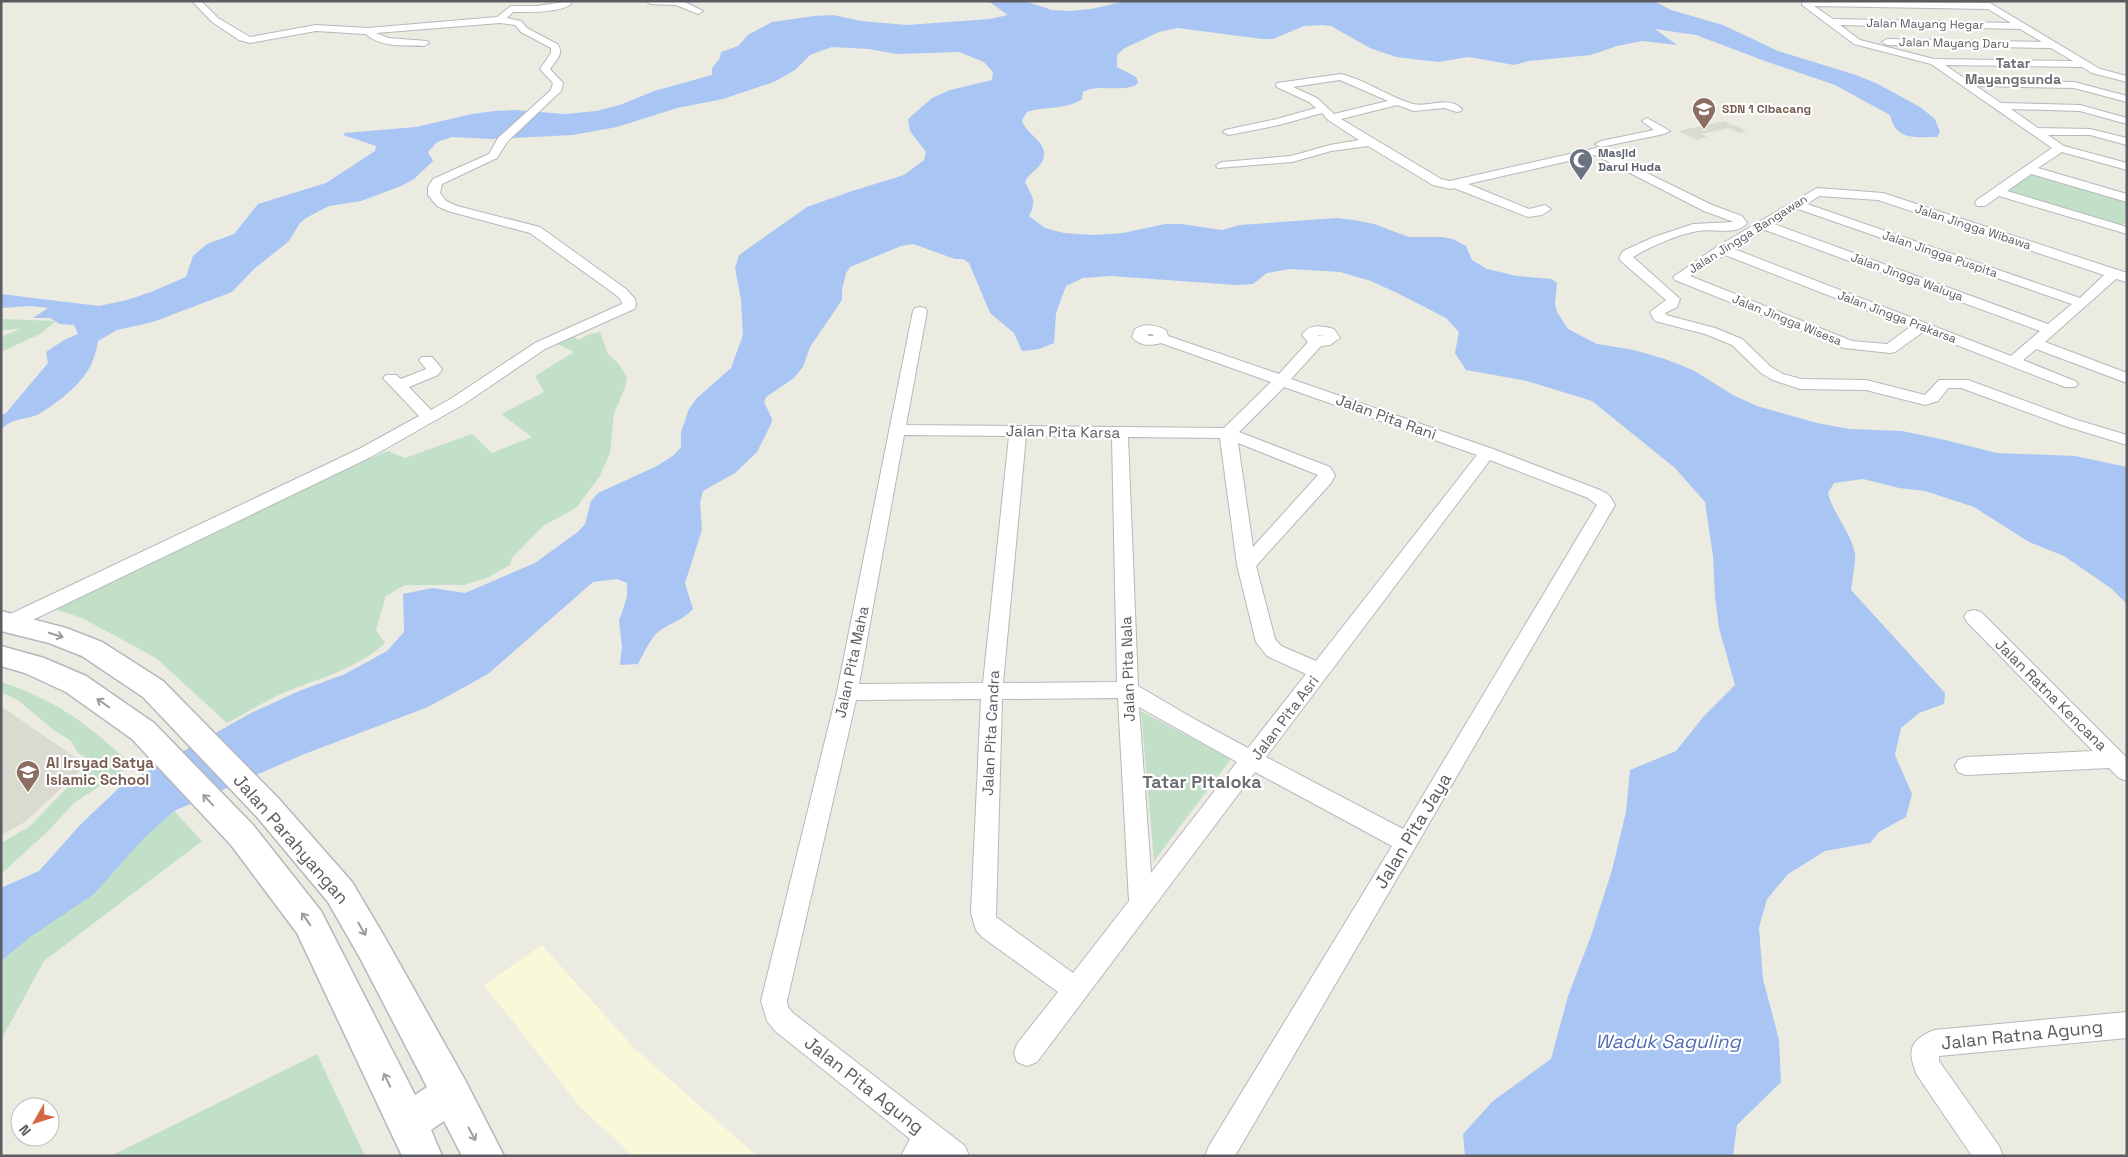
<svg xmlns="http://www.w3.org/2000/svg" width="2128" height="1157" font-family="'Space Grotesk',sans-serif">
<rect width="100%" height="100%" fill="#ebebe2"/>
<!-- commercial -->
<path fill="#f9f8d9" d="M542 945 634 1048 757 1156H633L581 1108 484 985Z"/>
<!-- education -->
<path fill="#dbdad0" d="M1724 121 1747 131 1739 133 1729 128 1702 134 1707 137 1697 140 1679 131Z
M1 706 86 765 25 822 1 835Z"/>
<!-- green -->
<path fill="#c1e0c7" d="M2032 172 2127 200V221L2120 227 2005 192Z
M1 319 56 321 40 334 1 352V337L20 329 1 330Z
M600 332 608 354 618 363 627 377 625 388 614 413 610 453 600 476 576 508 543 526 512 558 510 565 489 577 465 585H405L386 596 376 630 385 643C357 669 320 678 285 692 265 701 246 713 227 723L156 658 82 618 48 607 280 498 388 451 405 458 472 434 492 453 532 437 501 414 544 392 535 376 574 352 557 344 572 336 579 340 589 334Z
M1 682C59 701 88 725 132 765L74 803 47 832 1 874V843L29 827 92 762 78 753 71 741 55 731 19 701 1 692Z
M1141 711 1231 759 1154 861Z
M174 811 202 841 44 961 1 1040V961Z
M317 1054 365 1156H111Z"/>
<!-- water -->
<path fill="#a9c5f4" d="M984 1H1025L1052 10 1068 11 1091 9 1126 1H1654L1671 10 1723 25 1778 51 1856 75 1878 84 1920 107 1935 119 1940 132 1937 137C1915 137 1896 141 1890 115L1835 85 1765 61 1696 35 1655 29 1677 45 1642 41 1617 46 1591 55 1529 61 1514 65 1469 57 1438 62 1396 57 1370 48 1331 26 1322 25 1304 26 1273 39H1262L1178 28 1159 32 1123 49 1117 55V67L1136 77 1138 82 1136 85C1119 93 1098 83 1083 92L1082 99C1067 110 1044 106 1027 112L1022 120C1025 134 1050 143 1043 160 1039 169 1029 173 1025 182 1031 196 1038 199 1029 216L1045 228 1064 233 1094 235 1123 233 1165 224H1181L1222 230 1240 225 1337 218 1354 220 1374 224 1409 237H1442L1453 239 1466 246 1472 260 1487 269 1517 276 1552 279 1557 283 1555 304 1557 312 1568 329 1597 344 1634 350 1665 359 1693 370 1733 395 1757 406 1817 423 1849 429 1902 431 1945 440 1997 453 2075 456 2127 467V604L2112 589 2064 556 2029 542 1974 507 1925 491 1899 488 1863 479 1834 483 1828 493C1833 514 1851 532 1855 554 1856 561 1852 581 1851 590L1945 693 1944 704 1919 713 1901 728 1895 755 1912 794 1906 817 1879 832 1870 843 1825 851 1788 874 1767 899 1759 928 1763 979 1779 1040 1781 1082 1737 1125 1733 1156H1465L1463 1134 1493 1101 1551 1059 1568 996 1591 936 1612 870 1626 812 1630 770 1676 751 1704 716 1735 685 1719 628 1715 597 1713 556 1705 502 1675 468 1592 401 1527 381 1466 370 1455 353 1459 332 1446 318 1397 293 1371 281 1340 272 1290 269 1267 273 1253 284 1236 285 1111 276 1083 278 1066 286 1056 313 1054 343 1039 349 1022 351 1014 333 990 313 969 263 963 259H955L913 244 901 246 850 267 846 273 842 290V300L810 347 803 367 794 378 766 397 764 402 772 419 771 424 757 452 735 473 703 491 700 503 702 530 685 583 693 609C681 622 670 622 657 633 649 641 643 655 638 664L620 665 622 647 619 621 627 597V583L617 579 593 582 488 674 428 707 302 755 174 811 144 838 94 894 30 937 1 961V888L39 871 81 824 121 786 251 713 299 691 345 674 387 651 404 632 403 594 432 588 465 593 535 563 579 531 585 524 591 501 598 493 657 466 674 455 681 447V432L689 409 697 398 731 368 743 335 741 300 735 268 739 255 807 207 849 192 904 175 924 160 926 152 910 131 908 119 932 98 950 90 992 80 993 72 984 62 959 52 896 54 869 49 832 47 810 55 795 70 774 82 723 99 677 108 617 127 573 135 493 139 452 137 437 142 428 152 433 161 414 179 401 186 361 201 329 206 306 218 300 223 289 241 254 269 232 292 153 322 117 330 98 341C96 353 92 366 84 376 74 390 54 405 39 414 25 421 14 416 1 430V415L6 413 48 363 46 352 64 340 78 334 74 325 60 324 50 318H33L48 308 30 306 1 308V294L99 306 127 300 151 292 186 277 193 256 207 244 234 234 258 204 326 183 375 151 376 146 343 135 345 133 416 127 472 114 495 111 514 110 565 114 596 111 620 105 654 91 712 75V68L720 58 721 52 738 46 748 35 772 22 814 16 833 15 861 21 907 25 990 19 1008 15 991 3Z"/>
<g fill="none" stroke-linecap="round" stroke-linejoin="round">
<!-- minor casing -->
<g stroke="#b7b8bd" stroke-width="2">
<path id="minor" d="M192 1H201L218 18 250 37 316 25 368 28 497 17 511 6H537L571 1V4C560 13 528 12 513 12L507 18 521 21 527 28 557 44C565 53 556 60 550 69L563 83 561 91 507 142 497 158 442 184 440 193 446 201 457 206 540 227 626 289 635 299 636 306 634 309 545 349 464 404 371 457 16 628 9 630 2 628V618L359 449 419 416 386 381 383 378 386 375H396L401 379 426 369 419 360 422 357H432L442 369 438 375 409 387 431 410 452 398 535 343 622 304 621 300 616 295 530 233 448 211 437 206 428 195V187L433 179 489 154 498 138 551 90 553 83 540 69 551 53V48L521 32 515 25 500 23 376 33 388 38 427 41 429 43 424 46C405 45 381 48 366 34L316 31 250 43 239 40 212 22Z
M646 1H683L703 11 698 14 676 5 650 4Z
M1802 1 1990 3 2100 69 2127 76V82L2092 73 2082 67 1945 65 1967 80 2074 82 2127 96V102L2074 88 1976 86 2001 103 2080 105 2127 118V124L2080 111 2011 109 2038 128 2090 129 2127 138V145L2090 135H2048L2064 146 2127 163V170L2062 152 2038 168 2127 194V202L2031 174 2007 191 2127 227V234L1999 196 1985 206H1977L1975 203 1977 200 2052 148 1931 64 1854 44 1802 5ZM1814 6 1988 9 2011 23 1833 19ZM1840 25 2020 29 2042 42 1887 39 1882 42 1887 45 2051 48 2073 61 1934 59 1860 40Z
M1341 74C1366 80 1389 97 1413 104 1429 108 1448 95 1462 109L1461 111 1457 112 1444 108 1414 111 1397 105 1341 119 1441 179 1450 181 1596 148 1712 205 1742 216 1747 223C1737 236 1713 228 1698 231 1679 234 1649 247 1633 257L1680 299 1677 307 1665 313 1666 315 1715 328 1742 339 1771 367 1783 374 1801 379 1866 380 1925 395 1939 380H1968L2077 420 2127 435V445L2065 426 1961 388H1948L1938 401 1925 405 1866 390 1800 389 1773 380 1761 373 1732 345 1705 334 1655 321 1650 312 1666 300 1621 261 1619 258 1623 251 1654 237 1693 224 1734 222 1704 211 1595 155 1468 184 1529 209 1545 205 1551 209 1542 215 1528 217 1454 188 1450 189 1433 185 1368 146 1331 151 1292 162 1218 168 1216 166 1218 164 1222 162 1291 156 1330 145 1359 140 1328 120 1322 113 1279 125 1229 135 1223 132 1225 130 1277 119 1316 108 1309 102 1277 87 1276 85 1277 83ZM1340 80 1388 101 1334 114 1317 98 1293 87Z
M1647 118 1670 131 1664 134 1601 147 1595 144 1601 141 1654 130 1642 121Z
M1817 188 1883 193 2127 273V282L2116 279 2045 342 2127 373V383L2036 349 2023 360 2075 381 2078 384 2075 387H2065L1923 332 1895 352 1890 353 1844 348 1675 280 1673 277 1718 246ZM1819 196 1878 200 2104 275 2080 298 1807 204ZM1798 209 2072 304 2048 324 1774 224ZM1765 230 2040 331 2011 356 1734 249ZM1725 255 1910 327 1887 344 1852 341 1690 276Z
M920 307 925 308 927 311 906 425 1224 428 1271 382 1161 343C1151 346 1139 346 1132 337L1135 329C1146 323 1155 325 1166 330L1168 336 1279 374 1308 342 1302 335C1310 323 1321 326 1334 329L1340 338 1330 345 1321 346 1291 379 1493 449 1600 490 1609 495 1615 505 1235 1156H1205L1209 1146 1392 846 1255 772 1037 1062 1027 1066 1017 1062 1014 1053 1017 1044 1058 992 982 937 976 930 971 913 981 699 856 700 787 1001 788 1007 793 1013 965 1146 969 1156H901L910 1139 775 1031 767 1021 761 1001 837 692 913 311 915 308ZM1147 334H1152L1154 336H1149ZM1317 335 1324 336H1325H1319ZM1284 387 1477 455 1316 661 1281 646 1275 639 1256 566 1331 483 1335 475 1330 467 1239 432ZM904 435 1009 436 983 683 859 684ZM1026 436 1112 437 1117 682 1003 683ZM1128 437 1220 438 1237 565 1256 642 1267 656 1306 674 1248 748 1196 720 1138 686ZM1238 443 1318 475 1253 547ZM1490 460 1588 498 1597 505 1403 829 1266 757ZM1118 698 1129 901 1073 973 996 917 1002 699ZM1139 707 1237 762 1151 873Z
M1974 610 1981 612 2127 758V781L2119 778 2109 768 1966 775 1958 772 1955 766 1958 760 1966 757 2093 751 1967 622 1964 617 1967 612Z
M2127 1012V1038L1939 1056V1061L1999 1146 2003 1156H1972L1917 1075C1907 1052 1909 1040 1934 1030Z"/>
</g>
<!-- secondary casing -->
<g stroke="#b5b7bc" stroke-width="3">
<path id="secondary" d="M1 611 66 628 102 642 163 681 279 799 352 882 384 936 465 1080 504 1156H462L444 1121 431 1130 442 1156H402L297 933 231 845 132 739 66 692 25 673 1 666V646L44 658 86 676 154 723 253 825 321 911 415 1095 427 1087 360 958 328 902 257 817 143 697 82 656 49 643 1 631Z"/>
</g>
<!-- minor -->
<use href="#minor" fill="#fff" fill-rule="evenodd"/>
<!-- secondary -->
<use href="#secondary" fill="#fff" fill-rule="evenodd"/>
</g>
<!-- one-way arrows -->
<defs><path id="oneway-shaft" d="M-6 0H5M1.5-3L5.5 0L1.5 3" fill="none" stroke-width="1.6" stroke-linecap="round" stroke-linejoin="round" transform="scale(1.25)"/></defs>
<g stroke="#9c9da0">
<use href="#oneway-shaft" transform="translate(56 635) rotate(18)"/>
<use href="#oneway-shaft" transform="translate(103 703) rotate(-145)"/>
<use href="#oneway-shaft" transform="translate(208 800) rotate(-134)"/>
<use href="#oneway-shaft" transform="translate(306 919) rotate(-125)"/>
<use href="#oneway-shaft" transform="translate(362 929) rotate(60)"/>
<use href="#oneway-shaft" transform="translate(387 1080) rotate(-116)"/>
<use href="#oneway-shaft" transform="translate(472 1134) rotate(62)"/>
</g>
<!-- icons -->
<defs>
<g id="school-pin" transform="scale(1.25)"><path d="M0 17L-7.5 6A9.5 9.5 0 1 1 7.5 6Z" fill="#8d6e63" stroke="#fff"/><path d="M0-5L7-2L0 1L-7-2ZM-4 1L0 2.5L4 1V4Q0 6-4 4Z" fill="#fff"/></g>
<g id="mosque-pin" transform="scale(1.25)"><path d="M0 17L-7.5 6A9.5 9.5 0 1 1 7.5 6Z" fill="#6b7280" stroke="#fff"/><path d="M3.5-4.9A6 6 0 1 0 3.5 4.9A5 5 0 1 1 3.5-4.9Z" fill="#fff"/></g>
</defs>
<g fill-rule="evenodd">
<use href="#school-pin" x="1704" y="109"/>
<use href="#mosque-pin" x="1581" y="160"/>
<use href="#school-pin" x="28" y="772"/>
</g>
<g text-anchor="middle" stroke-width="4.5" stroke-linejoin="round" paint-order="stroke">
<!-- far-street labels -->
<g font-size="12" fill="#5a5c61" stroke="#fff">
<text transform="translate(1925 24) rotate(1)" y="4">Jalan Mayang Hegar</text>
<text transform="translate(1954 43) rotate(1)" y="4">Jalan Mayang Daru</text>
<text transform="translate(1973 227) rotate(18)" y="4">Jalan Jingga Wibawa</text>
<text transform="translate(1748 234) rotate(-32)" y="4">Jalan Jingga Bangawan</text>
<text transform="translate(1940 254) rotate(19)" y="4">Jalan Jingga Puspita</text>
<text transform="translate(1907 277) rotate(20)" y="4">Jalan Jingga Waluya</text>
<text transform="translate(1897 317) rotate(21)" y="4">Jalan Jingga Prakarsa</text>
<text transform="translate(1787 320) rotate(22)" y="4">Jalan Jingga Wisesa</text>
</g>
<!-- far-education labels -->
<g font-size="12" font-weight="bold" fill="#785e54" stroke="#fff" text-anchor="start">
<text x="1722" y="113">SDN 1 Cibacang</text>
</g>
<!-- far-worship labels -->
<g font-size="12" font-weight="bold" fill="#5b616d" stroke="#fff" text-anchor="start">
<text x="1598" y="157">Masjid<tspan x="1598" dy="14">Darul Huda</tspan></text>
</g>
<!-- far-neighbourhood labels -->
<g font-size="14" font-weight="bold" fill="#6b6e73" stroke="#fff">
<text x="2013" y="68">Tatar<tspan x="2013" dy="16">Mayangsunda</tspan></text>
</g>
<!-- street labels -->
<g font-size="15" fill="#5a5c61" stroke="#fff">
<text transform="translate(1386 417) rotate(20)" y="5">Jalan Pita Rani</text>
<text transform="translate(1063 432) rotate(1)" y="5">Jalan Pita Karsa</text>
<text transform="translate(852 662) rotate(-78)" y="5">Jalan Pita Maha</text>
<text transform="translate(1128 669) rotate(-92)" y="5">Jalan Pita Nala</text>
<text transform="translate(2051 695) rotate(45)" y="5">Jalan Ratna Kencana</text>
<text transform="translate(1285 718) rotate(-53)" y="5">Jalan Pita Asri</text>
<text transform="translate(991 733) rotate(-87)" y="5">Jalan Pita Candra</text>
</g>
<!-- education labels -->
<g font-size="15" font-weight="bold" fill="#785e54" stroke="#fff" text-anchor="start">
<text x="46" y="768">Al Irsyad Satya<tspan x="46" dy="17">Islamic School</tspan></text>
</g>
<!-- quarter labels -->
<g font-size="18" font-weight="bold" fill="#6b6e73" stroke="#fff">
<text x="1202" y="788">Tatar Pitaloka</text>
</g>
<!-- near-street labels -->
<g font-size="18" fill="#5a5c61" stroke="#fff">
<text transform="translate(1413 831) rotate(-59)" y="6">Jalan Pita Jaya</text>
<text transform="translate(291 839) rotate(49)" y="6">Jalan Parahyangan</text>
<text transform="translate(2022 1035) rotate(-6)" y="6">Jalan Ratna Agung</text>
<text transform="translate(864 1085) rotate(38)" y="6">Jalan Pita Agung</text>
</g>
<!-- near-water labels -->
<g font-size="19" font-style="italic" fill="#506db3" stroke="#fff">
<text x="1668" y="1048">Waduk Saguling</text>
</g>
</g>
<!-- border -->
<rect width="2128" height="1157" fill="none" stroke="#5a5c61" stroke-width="5"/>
<!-- north arrow -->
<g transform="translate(35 1122) rotate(231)"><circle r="24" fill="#ffffff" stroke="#bdbec0"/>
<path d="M0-4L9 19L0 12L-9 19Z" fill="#d36740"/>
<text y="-8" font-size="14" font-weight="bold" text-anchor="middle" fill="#5a5c61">N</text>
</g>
</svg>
